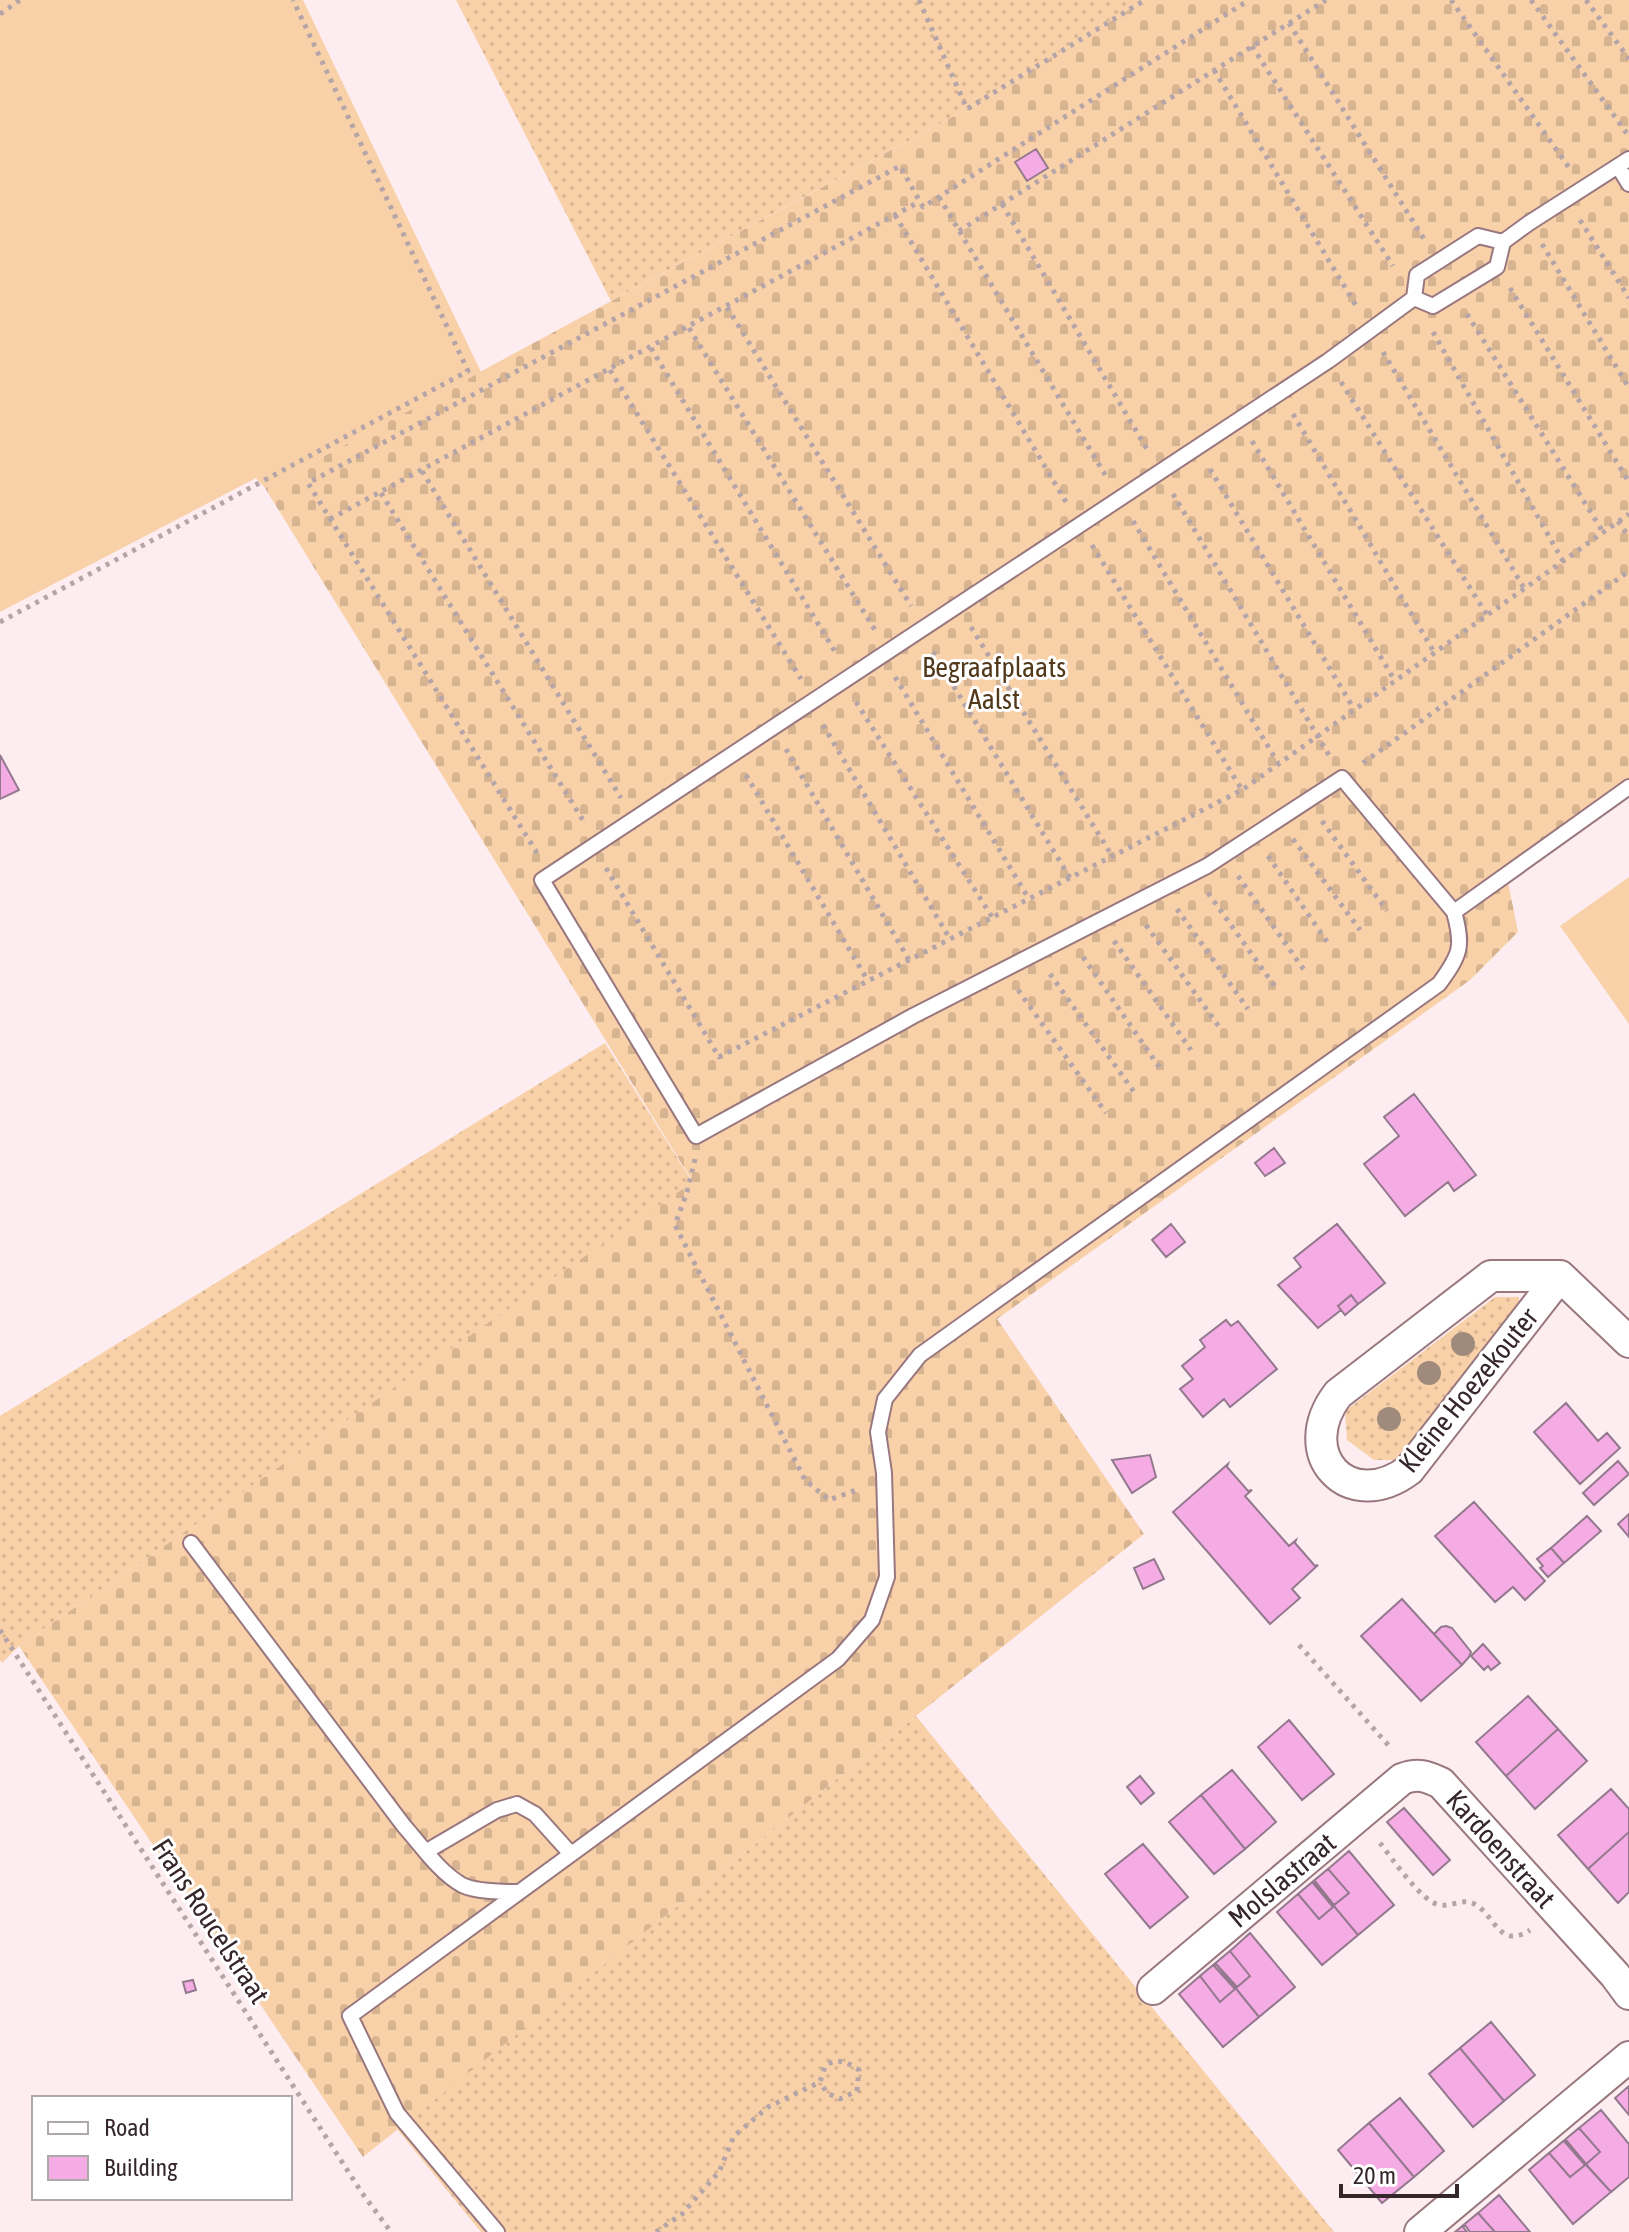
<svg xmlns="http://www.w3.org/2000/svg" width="1629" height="2232" font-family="'Asap Condensed',sans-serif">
<defs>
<pattern id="grass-dots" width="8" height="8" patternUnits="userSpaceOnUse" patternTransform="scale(2)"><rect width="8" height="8" fill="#f9d1a9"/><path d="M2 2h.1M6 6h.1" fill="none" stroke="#d6b391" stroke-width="1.8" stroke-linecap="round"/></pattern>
<pattern id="cemetery-stones" width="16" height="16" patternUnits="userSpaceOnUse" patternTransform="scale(2)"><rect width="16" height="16" fill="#f9d1a9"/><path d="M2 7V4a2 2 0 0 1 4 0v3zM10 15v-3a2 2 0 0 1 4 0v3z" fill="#d6b391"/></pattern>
</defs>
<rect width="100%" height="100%" fill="#fdedf0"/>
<!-- grass -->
<path fill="url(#grass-dots)" d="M456 0H1145L967 109 611 301Z
M605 1043 693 1183 19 1646 2 1663 0 1660V1416Z
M1495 1297H1519V1314L1399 1460H1374L1347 1440 1345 1411Z
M916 1716 1334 2232H481L397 2129Z"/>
<!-- cemetery -->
<path fill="url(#cemetery-stones)" d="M1145 0H1629V797L1508 882 1518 932 1470 980 997 1319 1144 1534 363 2157 19 1646 693 1182 265 488 967 109Z"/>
<!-- garden -->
<path fill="#f9d1a9" d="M0 0H303L481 372 265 488 256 478 0 612Z
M1629 877V1024L1560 926Z"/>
<!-- building -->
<path fill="#f5ace5" stroke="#94798e" stroke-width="2" d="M1036 149 1048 168 1027 181 1015 162Z
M0 755 19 790 0 799Z
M1414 1094 1476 1175 1454 1191 1448 1182 1405 1216 1364 1164 1399 1136 1384 1117Z
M1274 1148 1285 1163 1265 1176 1255 1163Z
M1171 1224 1185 1242 1166 1257 1152 1240Z
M1337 1224 1385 1283 1358 1304 1351 1295 1338 1306 1341 1310 1318 1328 1278 1285 1301 1267 1294 1258Z
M1351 1295 1358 1304 1345 1315 1338 1306Z
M1226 1320 1231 1326 1238 1321 1277 1369 1230 1407 1224 1399 1203 1417 1180 1389 1193 1379 1182 1366 1205 1347 1200 1340Z
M1566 1403 1598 1441 1607 1433 1620 1448 1580 1484 1534 1432Z
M1150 1455 1156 1477 1132 1493 1112 1460Z
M1618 1461 1629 1474 1594 1505 1583 1493Z
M1228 1464 1227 1467 1248 1491 1252 1490 1245 1496 1289 1546 1296 1540 1295 1543 1315 1566 1318 1565 1292 1589 1300 1598 1270 1624 1173 1512Z
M1474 1502 1545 1581 1525 1600 1513 1587 1495 1602 1435 1536Z
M1629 1514V1537L1618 1524Z
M1587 1516 1601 1531 1564 1563 1551 1548Z
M1551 1548 1564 1563 1548 1577 1540 1568 1543 1566 1537 1559Z
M1154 1559 1164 1579 1143 1589 1134 1568Z
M1402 1599 1462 1665 1421 1701 1361 1636Z
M1446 1626 1452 1628 1471 1652 1469 1657 1462 1665 1434 1634 1441 1627Z
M1483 1644 1500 1663 1491 1670 1488 1666 1484 1670 1471 1656Z
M1528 1696 1558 1729 1506 1776 1476 1742Z
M1289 1720 1334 1774 1302 1800 1258 1747Z
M1558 1729 1587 1761 1535 1809 1506 1776Z
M1232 1770 1276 1822 1245 1849 1201 1795Z
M1140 1776 1154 1793 1141 1804 1127 1787Z
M1611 1789 1629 1809V1832L1588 1869 1558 1835Z
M1201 1795 1245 1849 1214 1874 1169 1822Z
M1404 1808 1450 1860 1433 1875 1387 1822Z
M1629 1832V1892L1618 1903 1588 1869Z
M1143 1844 1188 1897 1150 1928 1105 1874Z
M1349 1851 1394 1905 1358 1935 1314 1882 1334 1905 1349 1893 1328 1869Z
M1328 1869 1349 1893 1334 1905 1315 1881 1313 1883 1333 1907 1319 1919 1298 1894Z
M1314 1882 1358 1935 1322 1965 1277 1912 1298 1894 1319 1919 1333 1907Z
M1250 1933 1295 1987 1259 2017 1216 1964 1237 1987 1250 1976 1230 1951Z
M1230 1951 1250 1976 1237 1987 1216 1964 1214 1966 1235 1989 1220 2002 1200 1976Z
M1216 1964 1259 2017 1223 2047 1179 1994 1200 1976 1220 2002 1235 1989 1214 1966Z
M193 1980 196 1990 186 1993 183 1982Z
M1491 2022 1535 2075 1504 2101 1460 2048Z
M1460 2048 1504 2101 1473 2127 1429 2074Z
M1629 2086V2115L1615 2098Z
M1400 2098 1444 2151 1414 2177 1369 2123Z
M1601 2110 1629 2144V2177L1611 2192 1565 2141 1586 2164 1600 2152 1579 2128Z
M1369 2123 1414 2177 1382 2203 1338 2150Z
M1579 2128 1600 2152 1586 2164 1566 2140 1564 2141 1585 2165 1570 2177 1549 2153Z
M1564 2141 1611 2192 1573 2224 1529 2170 1549 2153 1570 2177 1585 2165Z
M1499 2195 1530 2232H1495L1478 2213Z
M1478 2213 1495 2232H1470L1465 2225 1463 2227 1467 2232H1455Z"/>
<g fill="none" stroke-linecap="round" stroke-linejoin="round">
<!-- lane casing -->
<g stroke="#99777e" stroke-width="18">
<path id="lane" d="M1618 166 1629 184
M1503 242 1529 223 1629 159
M1414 298 1433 306 1497 267 1503 242 1478 236 1417 275 1414 298 1328 361 542 880 696 1136 913 1016 1207 866 1342 778 1454 912 1629 787
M191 1543 404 1826C421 1845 439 1872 462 1885 476 1892 503 1892 519 1892
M427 1851 497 1810 517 1804 535 1814 571 1854
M497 2232 397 2113 350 2016 838 1659 872 1620 887 1577 884 1473 878 1432 885 1399 920 1355 1439 984C1460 955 1464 947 1454 912"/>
</g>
<!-- street casing -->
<g stroke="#99777e" stroke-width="34">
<path id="street" d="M1560 1276 1409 1470C1349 1515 1292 1454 1338 1394L1491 1276H1560L1629 1342
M1153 1989 1402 1779C1418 1773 1426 1776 1441 1783L1615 1975 1629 1994
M1420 2232 1629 2057"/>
</g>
<!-- path -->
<path stroke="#b5a5a8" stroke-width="5" stroke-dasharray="4 6" stroke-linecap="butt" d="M919 0 967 109 1145 0
M1451 0 1570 169
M1531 0 1628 135
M1586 0 1629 59
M0 14 20 0
M1289 23 1424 239
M1252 46 1393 266
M1214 70 1358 309
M939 197 1107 478
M1002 204 1148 451
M895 215 1066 502
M1580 220 1629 298
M959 231 1326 0
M1542 244 1629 388
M1510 288 1629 482
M727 307 911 606
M1467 314 1603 532
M689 328 875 630
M1433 332 1563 561
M651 348 837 655
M1383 352 1524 588
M610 370 801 679
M1341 382 1487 615
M1293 414 1434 652
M1252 441 1395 681
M1210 469 1354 709
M422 471 621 798
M381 493 584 822
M1173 494 1330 757
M330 519 919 202
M1133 521 1278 763
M1618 521 1629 537
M1092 545 1242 790
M0 622 468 371 293 0
M971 627 1112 856
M933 652 1070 878
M895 677 1029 899
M856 702 992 917
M823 725 950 939
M786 749 909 960
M1363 763 1629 571
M746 775 868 981
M1322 821 1387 911
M1293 839 1360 930
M537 853 308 483 900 166 923 207 1249 0
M1268 856 1330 946
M606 868 719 1057 1242 790 1629 514
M1238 876 1304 970
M1208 893 1276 988
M1177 909 1248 1009
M1146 925 1220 1028
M1114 941 1191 1050
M1083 957 1162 1071
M1050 974 1134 1092
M1018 990 1106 1113
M695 1159 687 1192 675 1225 805 1480 829 1500 859 1489
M0 1630 362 2193 391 2232
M1299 1645 1390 1747
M1380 1843C1392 1858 1422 1903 1440 1905 1453 1907 1464 1897 1476 1905 1495 1916 1500 1950 1530 1930
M656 2232 682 2214 719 2172 734 2136 768 2107 820 2082 825 2066C838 2057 846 2062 859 2070L857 2091 840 2099 827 2093 820 2082"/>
<!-- lane -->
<use href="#lane" stroke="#fff" stroke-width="14"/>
<!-- street -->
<use href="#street" stroke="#fff" stroke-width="30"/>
</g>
<!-- trees -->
<g fill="#a08a7b">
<circle cx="1463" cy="1344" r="12"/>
<circle cx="1429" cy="1373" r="12"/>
<circle cx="1389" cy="1419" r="12"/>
</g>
<g text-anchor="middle" stroke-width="6" stroke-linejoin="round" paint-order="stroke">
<!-- park labels -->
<g font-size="28" fill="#53391c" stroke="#fff">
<text x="994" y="677">Begraafplaats<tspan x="994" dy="32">Aalst</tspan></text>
</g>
<!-- street labels -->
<g font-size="28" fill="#342629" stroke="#fff">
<text transform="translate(1468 1390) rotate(-51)" y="10">Kleine Hoezekouter</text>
<text transform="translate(1501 1849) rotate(48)" y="10">Kardoenstraat</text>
<text transform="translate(1282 1880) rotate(-40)" y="10">Molslastraat</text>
<text transform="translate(211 1921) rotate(57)" y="10">Frans Roucelstraat</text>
</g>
</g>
<!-- legend -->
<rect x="32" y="2096" width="260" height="104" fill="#ffffff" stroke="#aea8a9" stroke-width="2"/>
<rect x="48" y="2122" width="40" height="12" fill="#ffffff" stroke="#aea8a9" stroke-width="2"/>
<text x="104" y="2136" font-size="24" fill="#342629">Road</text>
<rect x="48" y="2156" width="40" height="24" fill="#f5ace5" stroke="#aea8a9" stroke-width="2"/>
<text x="104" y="2176" font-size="24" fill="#342629">Building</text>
<!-- scale -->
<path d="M1341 2184v12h116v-12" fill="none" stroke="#342629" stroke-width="4"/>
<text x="1353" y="2184" font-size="24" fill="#342629" stroke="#ffffff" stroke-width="6" paint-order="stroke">20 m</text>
</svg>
